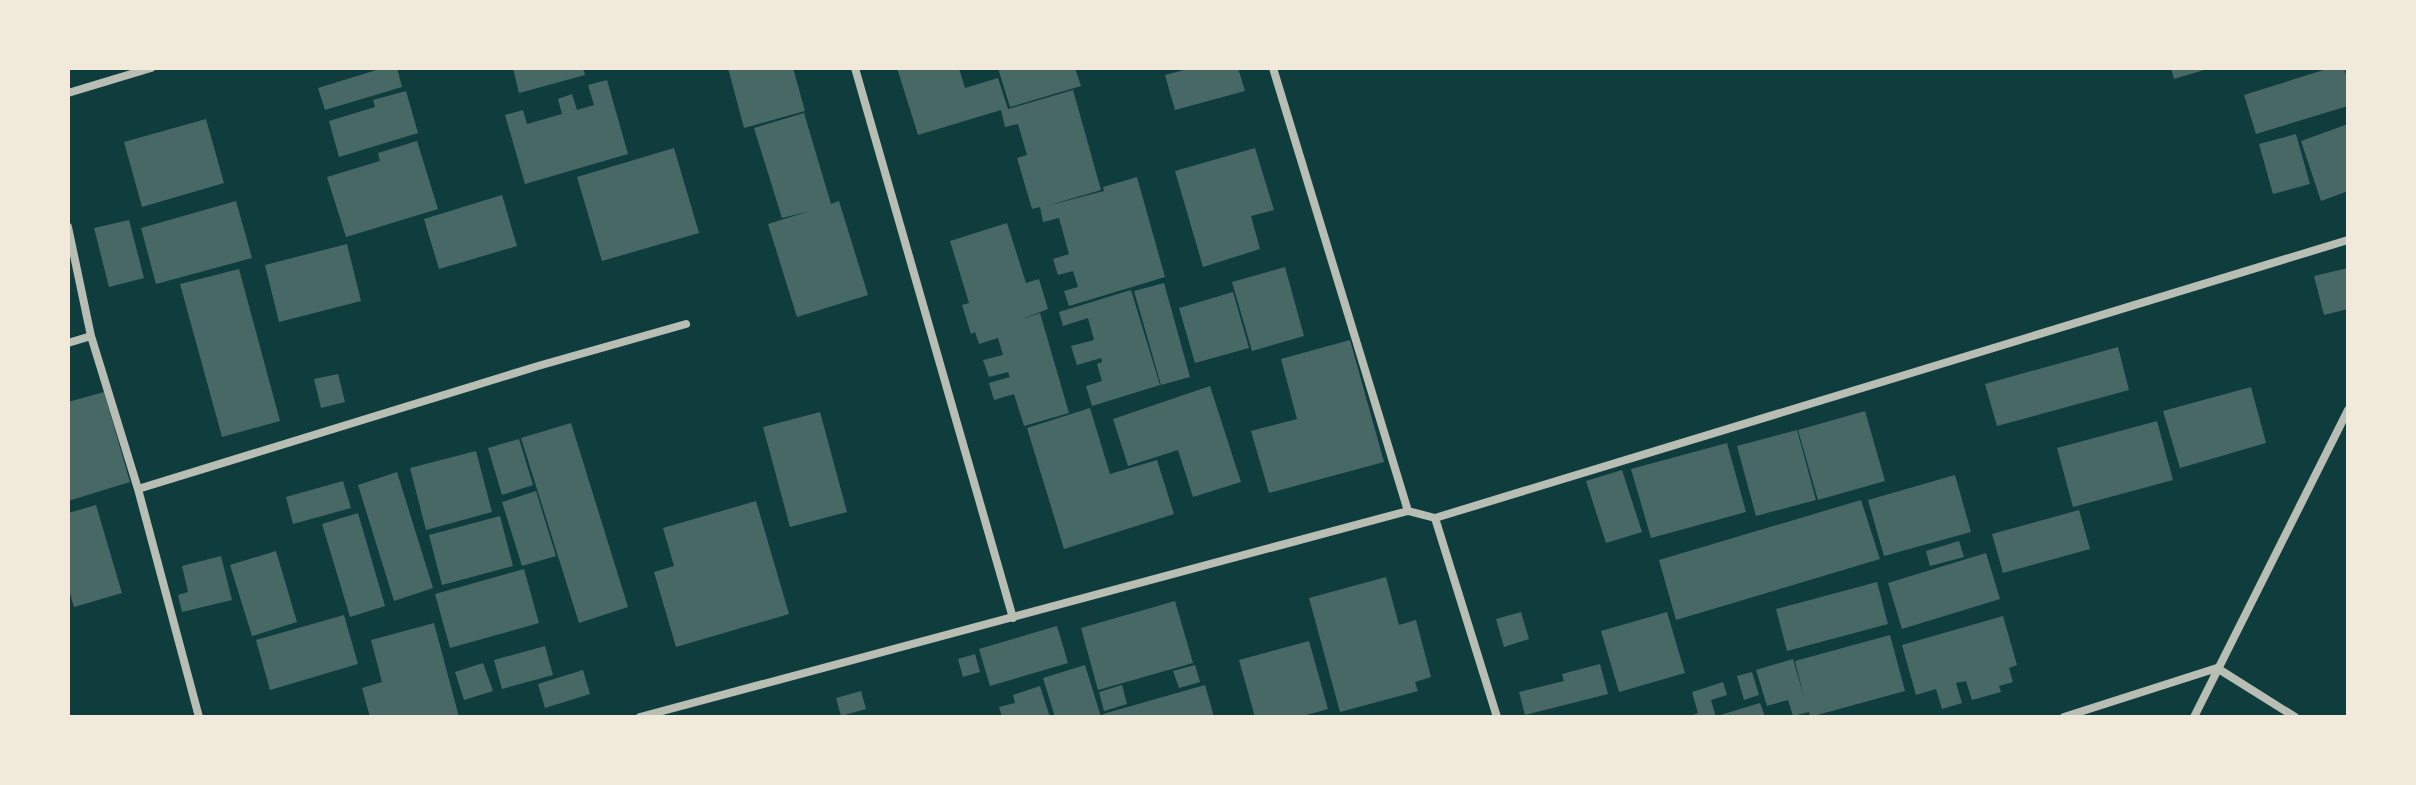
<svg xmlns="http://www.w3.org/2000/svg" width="2416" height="785" font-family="'Nunito Sans',sans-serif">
<rect width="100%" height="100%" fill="#0f3d3e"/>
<!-- building -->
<path fill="#486865" d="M383 68H397L402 87 325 110 318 88Z
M513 68H583L585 75 519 93Z
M728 68H793L805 111 744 128Z
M897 68H959L965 88 998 78 1008 109 1073 90 1101 190 1043 207 1104 191 1103 187 1137 177 1165 277 1069 306 1064 291 1078 287 1073 271 1058 275 1053 259 1069 254 1059 218 1043 222 1040 207 1032 209 1017 158 1027 155 1018 124 1005 127 1001 110 918 135Z
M998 68H1075L1081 86 1010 107Z
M1192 68H1238L1245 91 1175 110 1165 75Z
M2171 68H2206L2207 69 2174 79Z
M2330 68H2344L2348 83V106L2256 134 2244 95Z
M607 80 628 154 525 184 505 115 523 110 527 124 562 114 558 99 572 94 577 110 594 105 588 85Z
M406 91 418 133 339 157 329 121 375 107 373 100Z
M804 113 831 204 839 201 868 295 797 317 768 224 810 211 782 218 754 128Z
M206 119 224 183 142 207 124 142Z
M2348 124V191L2321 201 2301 141Z
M2296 134 2310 184 2273 194 2259 144Z
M417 141 438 209 346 237 327 177 380 161 378 153Z
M674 148 699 233 602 261 577 177Z
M1255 148 1274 210 1251 216 1260 249 1203 267 1175 171Z
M502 195 517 246 439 269 424 219Z
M236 201 252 258 156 284 141 228Z
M129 220 144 278 109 287 94 228Z
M1007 223 1026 283 1039 279 1048 309 1019 320 1040 313 1069 413 1024 426 1014 394 994 400 989 383 1010 377 1008 372 989 377 983 360 1003 355 998 338 979 344 975 332 971 334 962 305 969 303 950 241Z
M347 244 361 301 279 322 265 265Z
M1285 267 1304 336 1252 351 1232 282Z
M2348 268V309L2324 315 2314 276Z
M239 269 280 421 222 437 180 284Z
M1164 283 1190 377 1161 385 1134 291Z
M1131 290 1160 385 1092 406 1086 386 1102 381 1097 364 1102 362 1101 358 1077 365 1071 346 1094 340 1088 318 1063 326 1059 312Z
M1233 292 1249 348 1195 363 1179 308Z
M1350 340 1384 462 1269 493 1251 431 1297 419 1281 359Z
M2118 347 2129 390 1997 426 1985 384Z
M338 374 345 402 321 408 314 379Z
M1210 386 1241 482 1193 497 1178 450 1128 466 1113 419Z
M2251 387 2266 443 2180 468 2163 411Z
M104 392 130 482 68 501V402Z
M1090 408 1110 474 1157 460 1174 514 1064 549 1027 428Z
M1865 411 1885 481 1818 500 1798 430Z
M820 412 847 512 790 527 763 427Z
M2157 421 2173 480 2073 507 2057 448Z
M571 423 628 607 579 623 521 438Z
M1797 430 1816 500 1756 516 1737 446Z
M519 439 533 485 502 495 488 448Z
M1727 443 1746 512 1651 538 1631 469Z
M476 451 492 512 426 530 410 468Z
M1622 470 1642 532 1606 543 1586 481Z
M397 472 433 588 394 601 358 485Z
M1955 475 1971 532 1884 556 1868 500Z
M343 481 351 508 293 524 286 497Z
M536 491 556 556 522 566 502 502Z
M1861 500 1880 559 1676 620 1659 560Z
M756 501 789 614 676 647 654 572 674 566 663 528Z
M96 505 122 593 74 607 68 587V513Z
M2079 510 2090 549 2003 573 1992 534Z
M358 513 385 606 350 617 322 524Z
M500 516 513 566 442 585 429 535Z
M1959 541 1964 557 1930 566 1926 551Z
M276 551 297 622 252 636 230 565Z
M1986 553 2000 599 1902 629 1888 583Z
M221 556 232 600 182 612 178 595 188 592 182 566Z
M524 569 539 623 450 648 435 594Z
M1386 577 1399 625 1416 620 1431 677 1415 682 1418 691 1340 712 1309 598Z
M1877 582 1888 624 1787 651 1776 609Z
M1175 601 1193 663 1098 690 1081 628Z
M1521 612 1529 639 1504 647 1496 619Z
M1667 612 1685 673 1619 692 1601 631Z
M344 615 358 664 270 690 256 640Z
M2003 616 2017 665 2009 668 2013 682 1999 686 2001 692 1972 700 1966 681 1956 683 1962 703 1942 709 1936 689 1916 695 1902 645Z
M434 623 459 717H370L362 688 382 682 371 640Z
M1057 626 1068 663 990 686 979 649Z
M1890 635 1905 691 1810 717 1809 712 1793 716 1788 700 1767 706 1756 670 1793 659 1804 697 1795 661Z
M1309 641 1328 709 1299 717H1255L1239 660Z
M545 646 553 675 502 689 494 660Z
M975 654 980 672 963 677 958 659Z
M483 663 493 691 464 700 455 672Z
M1600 664 1608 694 1525 715 1519 692 1564 681 1562 674Z
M1085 665 1101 717H1055L1043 678Z
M1195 665 1200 682 1179 688 1173 671Z
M583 670 590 694 545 708 538 684Z
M1752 672 1759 695 1744 700 1737 676Z
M1723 682 1727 695 1711 700 1716 717H1688L1698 713 1692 692Z
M1122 685 1127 704 1104 711 1099 692Z
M1205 685 1214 717H1104L1103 714Z
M1040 686 1050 717H1002L999 707 1015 703 1013 695Z
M861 691 866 709 841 716 836 698Z
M1760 703 1765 717H1717V716Z"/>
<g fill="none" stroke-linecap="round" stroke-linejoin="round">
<!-- minor -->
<path stroke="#b8beb3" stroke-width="8" d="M855 68 1013 618
M1273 68 1408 511 1435 518 1497 717
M68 93 151 68
M68 227 91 336 138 489 199 717
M68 343 91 336
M138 489 538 366 686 324
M1435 518 2348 240
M640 717 1408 511
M2064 717 2217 668 2295 717
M2194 717 2348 410"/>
</g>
<!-- border -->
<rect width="2416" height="785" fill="none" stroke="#f1e9da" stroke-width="140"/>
</svg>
